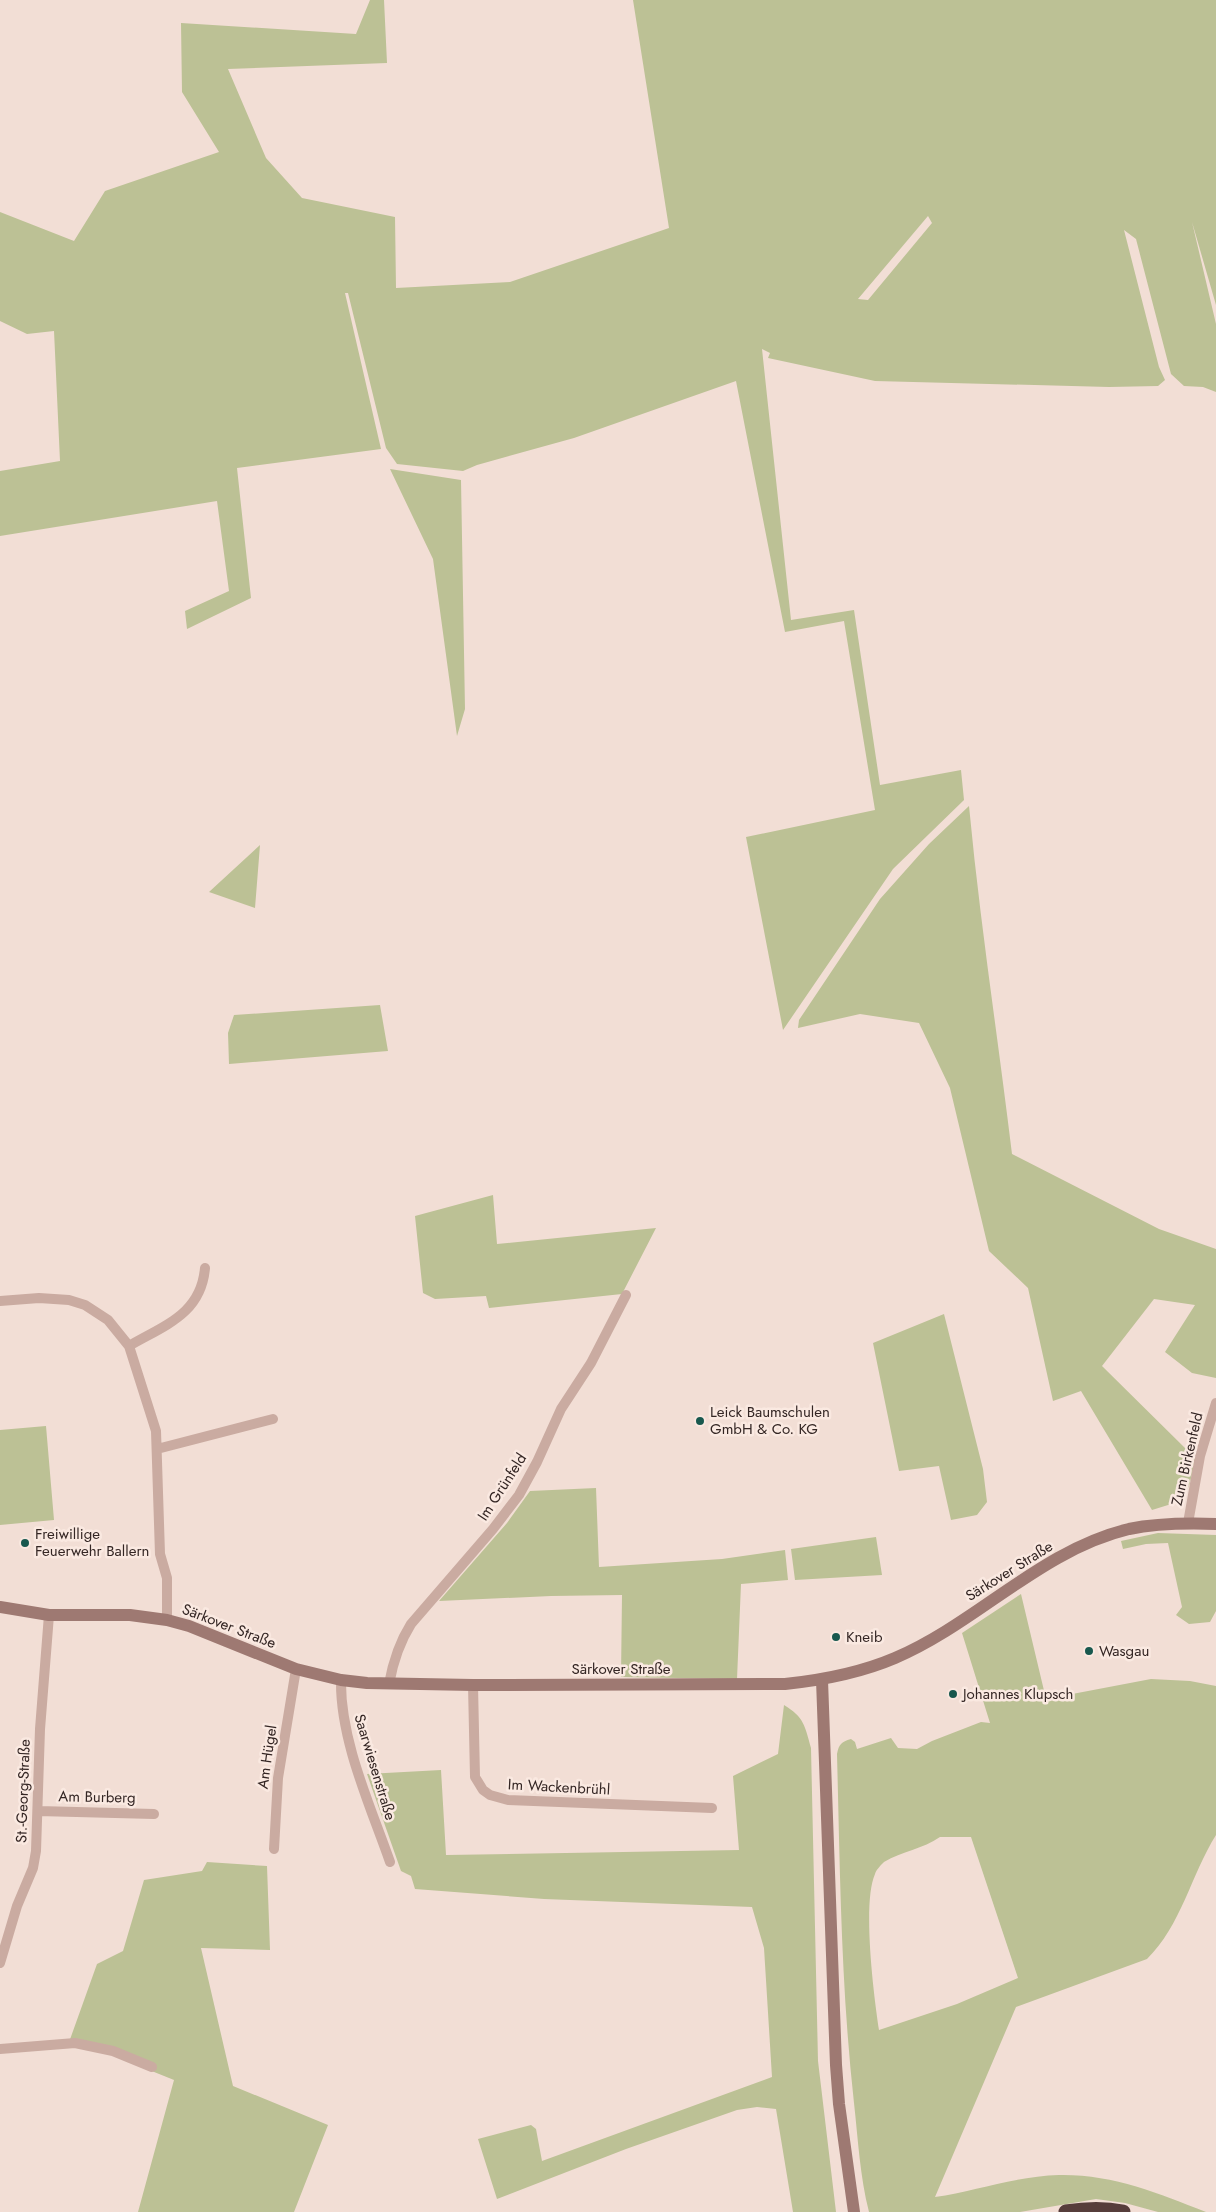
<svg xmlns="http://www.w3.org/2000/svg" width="1216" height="2212" font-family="Jost,sans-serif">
<rect width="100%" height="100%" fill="#f2ded5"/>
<!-- green -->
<path fill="#bcc195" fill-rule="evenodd" d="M370 0H384L387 63 228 69 266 158 302 198 395 217 396 288 510 282 669 228 633 0H1216V305L1192 222 1216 324V392L1203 387 1184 386 1171 374 1136 239 1124 230 1159 367 1165 380 1158 386 1109 387 875 381 768 358 770 353 762 349 791 620 854 610 880 785 961 770 964 800 893 869 783 1030 746 837 875 810 844 621 785 632 736 381 574 438 477 465 463 471 397 464 386 448 348 293H345L381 449 237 468 251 598 187 629 185 611 229 591 217 501 0 536V471L60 461 54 331 27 334 0 321V212L74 241 105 191 219 152 182 92 181 23 356 34ZM928 216 932 223 868 300 858 299Z
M390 469 461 480 465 709 457 736 433 559Z
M969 806C980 923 998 1038 1012 1154L1159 1229 1216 1249V1378L1192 1373 1165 1352 1195 1305 1154 1299 1102 1366 1185 1448 1197 1454 1189 1486 1181 1501 1152 1510 1081 1391 1053 1401 1028 1288 989 1251 950 1088 919 1023 860 1014 798 1028 799 1020 880 899 929 844Z
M260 845 255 908 209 892Z
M380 1005 388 1051 229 1064 228 1033 234 1015Z
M493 1195 497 1244 656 1228 622 1294 489 1308 486 1296 435 1299 423 1293 415 1216Z
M944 1314 983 1469 987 1502 977 1515 951 1520 939 1466 899 1471 873 1343Z
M46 1426 54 1520 0 1525V1430Z
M596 1488 599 1567 722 1559 785 1550 788 1580 741 1584 737 1679 621 1677 622 1595 551 1596 439 1601 507 1523 530 1491Z
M1158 1533 1216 1535V1611L1210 1622 1189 1624 1176 1615 1182 1607 1168 1543 1146 1544 1123 1549 1121 1541Z
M876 1537 882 1575 795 1580 791 1549Z
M1021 1594 1046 1699 1151 1679 1190 1681 1216 1686V1835C1191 1875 1181 1926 1147 1959L1016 2007 935 2197C976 2191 1017 2176 1059 2175 1112 2174 1158 2193 1206 2212H1158L1125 2203 1096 2199 1020 2212H869C860 2177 858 2139 854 2103 841 1987 840 1870 837 1754 839 1744 841 1742 851 1739L855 1742 857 1749 891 1738 898 1748 917 1749 932 1741 981 1722 990 1723 962 1633ZM940 1837H971L1018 1978 957 2004 879 2030C874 1997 862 1903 875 1874 876 1870 881 1865 884 1862 902 1851 923 1849 940 1837Z
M784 1705C804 1717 805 1726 811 1748L818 2061 836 2212H793L776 2109 757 2107 737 2110 626 2149 497 2199 478 2139 531 2125 536 2129 542 2161 772 2077 764 1948 752 1907 544 1899 415 1889 411 1876 401 1871 367 1774 441 1770 446 1855 739 1850 733 1776 778 1754Z
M207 1862 267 1866 270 1950 201 1948 233 2086 328 2125 294 2212H138L174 2080 102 2051 68 2045 97 1964 123 1951 144 1880 202 1871Z"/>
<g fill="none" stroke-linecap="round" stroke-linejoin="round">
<!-- minor -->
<path stroke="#caaba1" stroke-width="10" d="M0 1301 39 1298 69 1300 85 1305 108 1320 129 1346 156 1431 160 1554 167 1578V1620
M129 1346C165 1325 201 1314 205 1268
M157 1449 273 1419
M1188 1523 1200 1456 1216 1403
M341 1680C340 1740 370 1805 390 1862
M389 1684C393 1662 399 1643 411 1624L493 1529 519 1495 537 1462 561 1409 591 1363 626 1295
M473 1685 475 1777 483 1790 490 1795 508 1800 712 1808
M38 1811 154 1814
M274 1849 278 1778 296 1669
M0 1963 17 1906 33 1868 36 1851 40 1729 49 1615
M0 2049 75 2043 113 2051 152 2067"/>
<!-- secondary -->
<path stroke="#9e7972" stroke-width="12" d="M0 1607 49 1615H130L167 1620 189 1626 296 1669 341 1680 367 1683 473 1685 785 1684C823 1680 860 1673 895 1658 977 1623 1041 1550 1129 1529 1158 1523 1187 1523 1216 1524
M822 1680 836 2065 839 2104 854 2212"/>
<!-- motorway -->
<path stroke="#563d3b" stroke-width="15" d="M1066 2212C1085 2209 1103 2208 1123 2212"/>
</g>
<!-- markers -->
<g fill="#18584e" stroke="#fae9e1" stroke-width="2">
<circle cx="700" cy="1421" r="5"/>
<circle cx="25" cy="1543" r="5"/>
<circle cx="836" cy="1637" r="5"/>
<circle cx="1089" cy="1651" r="5"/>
<circle cx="953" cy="1694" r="5"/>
</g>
<g text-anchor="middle" stroke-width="5" stroke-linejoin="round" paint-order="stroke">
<!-- poi labels -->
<g font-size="15" fill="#342624" stroke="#fae9e1" text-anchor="start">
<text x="710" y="1417">Leick Baumschulen<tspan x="710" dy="17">GmbH &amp; Co. KG</tspan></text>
<text x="35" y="1539">Freiwillige<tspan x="35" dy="17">Feuerwehr Ballern</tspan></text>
<text x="846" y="1642">Kneib</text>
<text x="1099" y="1656">Wasgau</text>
<text x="963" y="1699">Johannes Klupsch</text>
</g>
<!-- street labels -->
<g font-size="15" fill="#342624" stroke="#fae9e1">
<text transform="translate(1187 1459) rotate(-77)" y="5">Zum Birkenfeld</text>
<text transform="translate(502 1487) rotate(-57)" y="5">Im Grünfeld</text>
<text transform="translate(1009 1571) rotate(-32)" y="5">Särkover Straße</text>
<text transform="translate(229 1626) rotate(21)" y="5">Särkover Straße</text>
<text x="621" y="1674">Särkover Straße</text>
<text transform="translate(267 1757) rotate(-82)" y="5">Am Hügel</text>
<text transform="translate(375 1767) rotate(73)" y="5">Saarwiesenstraße</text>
<text transform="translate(559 1787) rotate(3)" y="5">Im Wackenbrühl</text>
<text transform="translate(23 1791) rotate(-88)" y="5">St.-Georg-Straße</text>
<text transform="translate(97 1797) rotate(1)" y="5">Am Burberg</text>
</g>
</g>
</svg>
